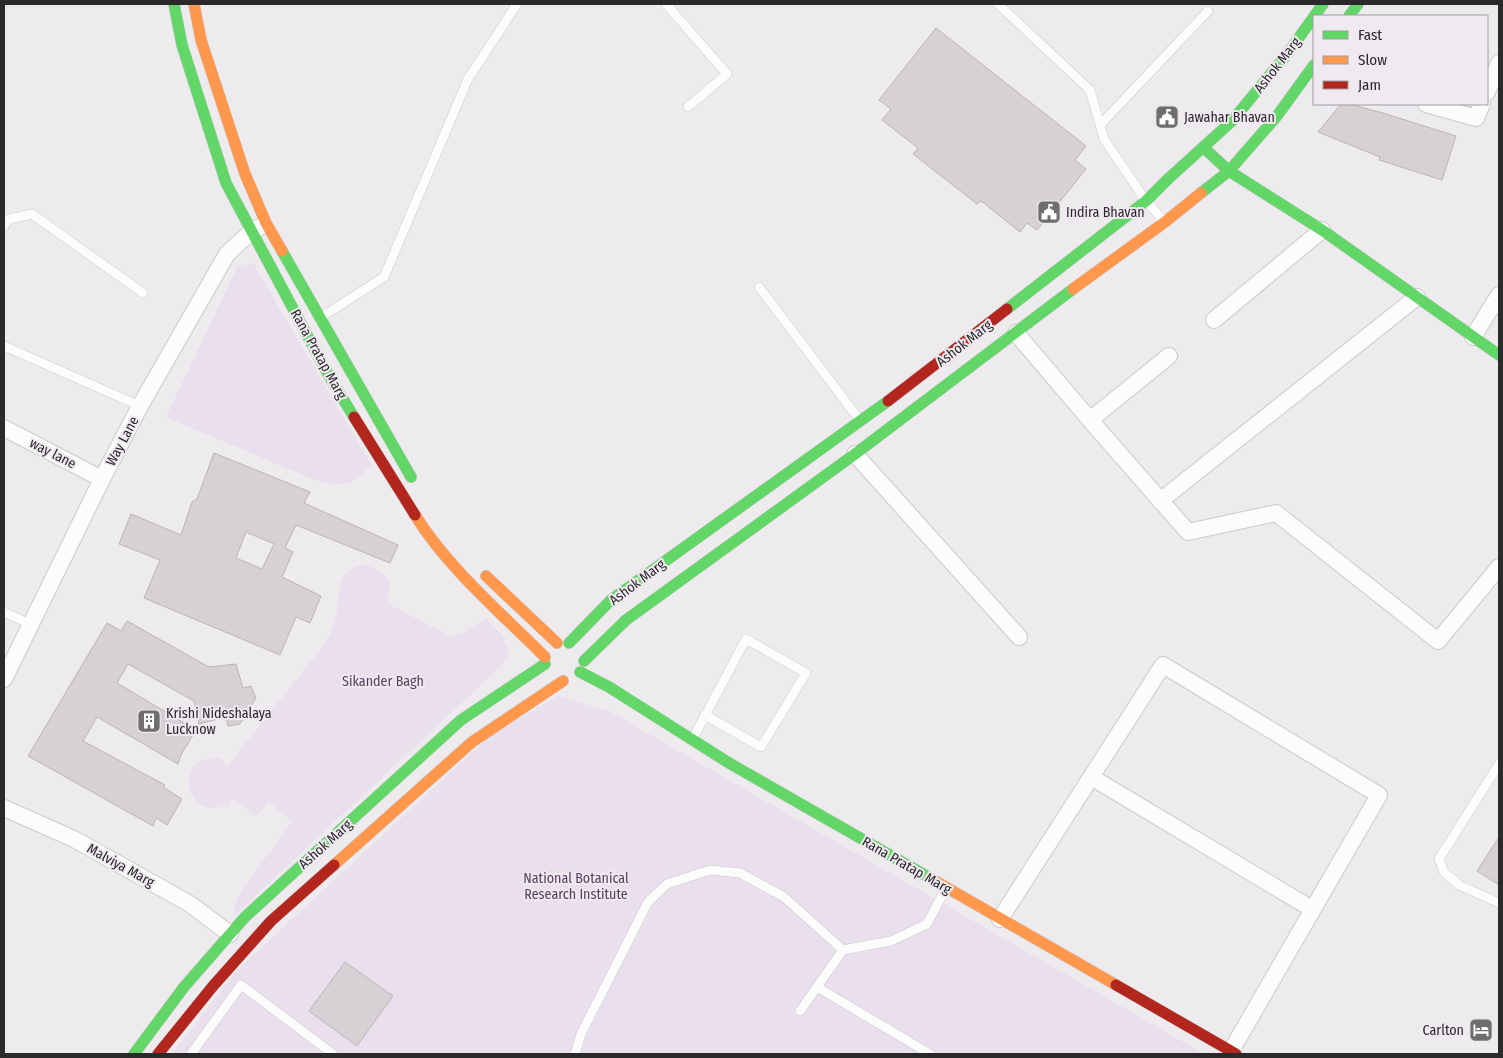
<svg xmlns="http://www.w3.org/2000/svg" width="1503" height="1058" font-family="'Fira Sans Condensed',sans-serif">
<rect width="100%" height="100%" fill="#edebee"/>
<!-- green -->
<path fill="#eadfed" d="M253 263 372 466 349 483 332 485 310 478 166 417 238 266Z
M367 565 383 573 390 584 388 596 386 600 390 605 450 636 464 632 486 618 502 636 509 653 499 668 234 916V906L243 888 292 822 269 802 256 816 232 798 228 807C219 806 213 810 205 807 189 801 184 779 194 766 200 759 211 758 220 758L225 764 228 765 325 644C328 637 333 629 335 622 342 598 331 567 367 565Z
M558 696 609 711 1204 1054H172L237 970 492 734Z"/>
<!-- building -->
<path fill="#d7d0d4" stroke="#b8b6b8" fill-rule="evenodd" d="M936 28 1086 146 1075 160 1086 169 1037 230 1027 223 1020 232 981 201 977 204 913 154 918 148 882 120 891 109 879 100Z
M1341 104H1349L1383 113 1456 136 1442 180 1379 160 1380 157 1318 132Z
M214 453 310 492 304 503 398 545 390 563 296 525 285 548 293 552 282 577 321 596 310 623 296 617 280 655 144 598 160 560 119 544 131 514 181 535 192 502 197 499ZM246 532 274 544 262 569 236 558Z
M127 621 209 667 236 664 243 688 251 686 256 698 240 724 228 726 226 717 199 724 194 701 128 664 117 683 196 730 181 755 178 764 97 717 83 741 165 785 163 787 182 799 167 825 156 818 153 826 28 756 107 623 121 631Z
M1499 837V885L1477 871Z
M345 962 393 996 357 1046 309 1011Z"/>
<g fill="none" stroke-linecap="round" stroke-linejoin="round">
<!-- lane casing -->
<g stroke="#cac9cb" stroke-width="10">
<path id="lane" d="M666 4 727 74 688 107
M998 4 1090 90 1104 139 1146 201 1163 220
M1100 125 1208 11
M4 226 9 219 32 214 143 293
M759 287 859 419
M320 318 384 277 468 79 517 4
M4 346 140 406
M4 612 30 624
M693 738 746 639 806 673 761 747 705 715
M1499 764 1439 859 1444 872 1459 885 1499 903
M817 987 930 1054
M800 1011 843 950 891 941 927 924 946 888
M191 1054 241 985 333 1054
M575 1054 581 1034 648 902 667 884 710 870 740 873 784 897 843 950"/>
</g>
<!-- street casing -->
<g stroke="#cac9cb" stroke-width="18">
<path id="street" d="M1487 92 1499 63
M1426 104 1476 118 1482 104
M1214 320 1322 230
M1016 333 1090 420 1188 532 1276 513 1438 641 1499 567
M1473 337 1499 295
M1090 420 1169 356
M4 428 102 479
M855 454 1019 637
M1160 501 1417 297
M4 679 102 479 140 406 227 254 252 231 260 227
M1091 777 1312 909
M4 808 74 839 190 904 230 934
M1000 919 1163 665 1379 795 1231 1051"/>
</g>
<!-- fast casing -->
<g stroke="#cac9cb" stroke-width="12">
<path id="fast" d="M174 4 182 45 226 183 329 376 354 417
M1349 16 1358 4
M1203 147 1229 171 1322 230 1499 355
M1201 193 1229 171 1277 116 1314 65
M282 251 411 477
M1007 309 1146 201 1168 179 1232 121 1288 53 1323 4
M569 643 611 600 888 401
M584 661 626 620 855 454 1073 289
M580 672 609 687 729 763 930 878
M134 1054 184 987 245 917 461 720 545 664"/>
</g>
<!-- slow casing -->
<g stroke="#cac9cb" stroke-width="12">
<path id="slow" d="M194 4 201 40 245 174 266 223 282 251
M1073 289 1165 222 1201 193
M415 515C447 567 501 613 545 657
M486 576 557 643
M334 865 472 742 563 681
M930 878 1116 985"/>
</g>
<!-- jam casing -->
<g stroke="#cac9cb" stroke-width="12">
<path id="jam" d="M888 401 1007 309
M354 417 415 515
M1116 985 1236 1054
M158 1054 213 986 271 921 334 865"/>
</g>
<!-- lane -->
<use href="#lane" stroke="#fcfcfc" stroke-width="9"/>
<!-- street -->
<use href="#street" stroke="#fcfcfc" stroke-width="16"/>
<!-- fast -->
<use href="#fast" stroke="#63d668" stroke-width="11"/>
<!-- slow -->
<use href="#slow" stroke="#ff974d" stroke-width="11"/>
<!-- jam -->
<use href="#jam" stroke="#b3261e" stroke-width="11"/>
</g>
<!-- icons -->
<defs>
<g id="civic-square" transform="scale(1.25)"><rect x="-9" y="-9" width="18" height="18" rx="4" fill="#6f6d6f" stroke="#eeeaef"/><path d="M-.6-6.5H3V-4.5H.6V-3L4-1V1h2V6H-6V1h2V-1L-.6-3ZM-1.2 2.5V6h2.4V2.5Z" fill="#fff"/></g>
<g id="building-square" transform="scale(1.25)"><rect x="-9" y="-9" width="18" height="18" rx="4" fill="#6f6d6f" stroke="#eeeaef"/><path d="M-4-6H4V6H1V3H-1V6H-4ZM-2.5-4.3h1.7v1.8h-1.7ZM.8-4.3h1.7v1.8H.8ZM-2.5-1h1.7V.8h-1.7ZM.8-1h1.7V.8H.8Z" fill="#fff"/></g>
<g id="hotel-square" transform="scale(1.25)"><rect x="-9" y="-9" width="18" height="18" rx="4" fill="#6f6d6f" stroke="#eeeaef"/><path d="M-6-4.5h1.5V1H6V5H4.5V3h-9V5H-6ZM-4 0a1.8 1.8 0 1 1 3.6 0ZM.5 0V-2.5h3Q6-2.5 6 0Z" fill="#fff"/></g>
</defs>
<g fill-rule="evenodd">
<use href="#civic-square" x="1167" y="117"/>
<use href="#civic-square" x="1049" y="212"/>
<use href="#building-square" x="149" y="721"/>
<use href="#hotel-square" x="1481" y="1030"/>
</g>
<g text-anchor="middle" stroke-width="4" stroke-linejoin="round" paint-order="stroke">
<!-- street labels -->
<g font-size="14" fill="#2b292b" stroke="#eeeaef">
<text transform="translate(1277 65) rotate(-52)" y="5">Ashok Marg</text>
<text transform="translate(964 343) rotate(-38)" y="5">Ashok Marg</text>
<text transform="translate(319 354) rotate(61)" y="5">Rana Pratap Marg</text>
<text transform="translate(122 441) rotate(-62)" y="5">Way Lane</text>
<text transform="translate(53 453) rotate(27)" y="5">way lane</text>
<text transform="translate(637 582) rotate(-37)" y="5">Ashok Marg</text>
<text transform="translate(325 844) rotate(-42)" y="5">Ashok Marg</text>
<text transform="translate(121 865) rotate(29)" y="5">Malviya Marg</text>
<text transform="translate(907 865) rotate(30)" y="5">Rana Pratap Marg</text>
</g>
<!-- poi labels -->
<g font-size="14" fill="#2b292b" stroke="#eeeaef" text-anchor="start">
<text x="1184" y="122">Jawahar Bhavan</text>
<text x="1066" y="217">Indira Bhavan</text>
<text x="166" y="718">Krishi Nideshalaya<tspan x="166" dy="16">Lucknow</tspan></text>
<text x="1464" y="1035" text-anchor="end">Carlton</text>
</g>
<!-- park labels -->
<g font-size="14" fill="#5a3d62" stroke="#eeeaef">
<text x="383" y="686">Sikander Bagh</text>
<text x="576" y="883">National Botanical<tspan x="576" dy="16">Research Institute</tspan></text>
</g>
</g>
<!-- border -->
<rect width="1503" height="1058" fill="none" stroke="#2b292b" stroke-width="10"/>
<!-- legend -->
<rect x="1313" y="15" width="175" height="90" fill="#eeeaef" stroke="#a09da1"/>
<rect x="1323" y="31" width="25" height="8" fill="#63d668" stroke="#a09da1"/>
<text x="1358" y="40" font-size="15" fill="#2b292b">Fast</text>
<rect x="1323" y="56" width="25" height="8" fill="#ff974d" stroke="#a09da1"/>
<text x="1358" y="65" font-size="15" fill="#2b292b">Slow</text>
<rect x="1323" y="81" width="25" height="8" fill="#b3261e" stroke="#a09da1"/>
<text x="1358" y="90" font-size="15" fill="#2b292b">Jam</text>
</svg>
